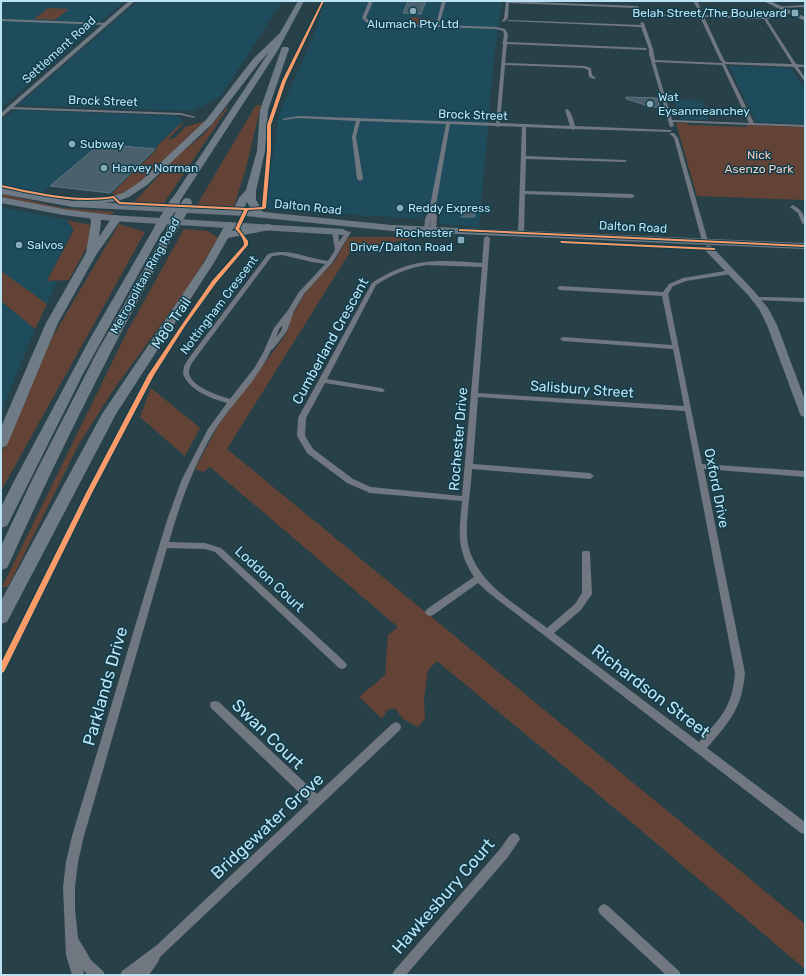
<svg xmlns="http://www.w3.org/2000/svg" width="806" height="976" font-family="Rubik,sans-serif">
<rect width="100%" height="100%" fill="#284149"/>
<!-- built -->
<path fill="#1e4c5d" d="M1 1H125L1 108Z
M138 1H282L221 96 193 111 18 105Z
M325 1H502L494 57 479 227 439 224 442 204 425 203 422 219 265 209 279 114 314 34Z
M729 66 791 68 805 90V124L756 122Z
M674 100 702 101 709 120 680 119Z
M17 110 176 116 184 120 156 147H159L112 193 51 186 42 193 1 185V121L11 113Z
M1 207 67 220 73 229 47 280 57 281 47 304 1 271Z
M1 301 35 329 1 412Z"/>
<!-- green -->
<path fill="#624335" d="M48 8 69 9 55 20 34 19Z
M411 17 433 19V22L429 24H409Z
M256 105H261L246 168 234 207 197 205Z
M226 108H228L164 203H133L176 157 203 135Z
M205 121 138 184 116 197 112 193 158 148 156 147 181 123 183 124 167 140 175 138 185 127Z
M676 123H687L688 125 747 127V125L805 127V200L697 196Z
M1 194 63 208 114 212 112 215 56 209 1 197Z
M67 220 90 225 88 245 69 280 47 281 73 232V229Z
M119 224 145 232 1 491V454L53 336Z
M184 229 208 231 218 238 189 286 114 389 79 444 8 587H2L128 330Z
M351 237H404L411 239 352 249 227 449 805 924V969L618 811 437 661 428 670 424 699 425 719 418 727 403 719 395 708 387 710 382 719 359 697 385 675 388 635 398 627 210 467 203 472 195 469 219 424 284 337 289 328 290 319 307 290 334 262 347 239Z
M1 271 47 304 35 329 1 301Z
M151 388 200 428 185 456 140 417Z"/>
<!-- building -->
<path fill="#4a606c" stroke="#5d7480" d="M408 1H426L421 14 403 13Z
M626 97 657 98 660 107H652L626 99Z
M100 144 155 149 110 193 50 186Z
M462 208 475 209V217H461Z"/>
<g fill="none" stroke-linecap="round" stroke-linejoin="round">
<!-- street -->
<path fill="#707780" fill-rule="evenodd" d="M369 1H373L366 18 370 21 378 24 436 25 442 1H446L439 25 496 27 505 29 508 34 507 42 647 48 646 50 507 44 505 63 585 66 591 68 592 75 596 78 594 79 589 77 588 70 584 68 505 65 500 123 570 126 565 110 567 109C572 112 573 120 575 126L670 130 672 131 670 132 575 129 573 130 571 129 526 127V156L625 160 627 161 625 162 526 159 525 191 632 194 635 196 632 198 525 194 524 233 521 235 518 233 522 127 500 126 498 127 496 126 450 124 435 211 437 217 436 229 433 231 430 229 431 218 429 229 424 230 425 219 429 211 446 124 360 121 356 137 363 179 360 181 357 179 352 137 356 121 298 118 284 120 282 119 298 116 496 123 503 44 502 43 503 42 504 34 503 31 496 29 375 25 367 23 362 18Z
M506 1 637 6 639 7 637 8 509 3 508 18 504 22 502 21 504 18Z
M693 1H697L704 15 765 17 791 11V13L767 19 796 64 805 65V67H798L805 78V82L794 67 725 64 754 123 805 125V127L673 122 674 126 670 127 649 54V49L641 27 507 21 509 20 641 25 640 23 642 22 644 23 653 49 655 60 723 63 720 60 700 17 637 15 639 14 701 15ZM704 17 764 19 792 64 726 62 724 60ZM655 62 722 65 749 123 672 120Z
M805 5V7L777 8 775 7Z
M1 19 106 23 108 24 106 25 1 21Z
M11 107 181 113 196 117 194 118 181 115 9 109V107Z
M670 133H674L678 138 708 241 707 242 702 241 674 138 670 134Z
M793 205C802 210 805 215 805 225L802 223 798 213 790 207Z
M335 229 338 231 339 242 346 231 351 232 332 263 304 294 294 311 287 331 273 349 271 350C258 380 232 403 215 430 194 464 180 503 169 542L205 543 221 548 345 662 347 665 345 668 342 669 339 668 215 552 205 549 167 548 84 836 78 862 75 887V909L78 938 91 960 103 971 105 975H88L83 970 84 975H72L66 955 63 887 66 862 72 836 167 520 182 479 208 429 227 403C210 398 190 391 183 374L184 366 189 358 268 254C290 248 305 258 328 261L335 250 332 231ZM282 255 312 262 325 264 299 292 288 310 274 328 263 353 255 367 230 399C219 396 189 386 189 372 189 367 192 363 194 360L272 256ZM283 325 281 331 276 337 279 329Z
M487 236 490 238 478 393 684 406 673 349 563 341 560 339 563 337 672 345 662 296 560 290 557 288 560 286 663 292 669 284 683 278 731 270 734 272 731 274 686 281 673 286 668 294 702 464 805 471V477L704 469 745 673C742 709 729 722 707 748L805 822V834L801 833 489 593 478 583 433 615 430 616 427 615 425 612 427 609 474 577C456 549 459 532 462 501L370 493 347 483 307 453 297 436 298 418 372 283C412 257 437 260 482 263L484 238ZM427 265 482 267 462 496 371 487 353 479 313 449 305 436 306 418 325 383 381 392H383L385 390 381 388 327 379 376 285C393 274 408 268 427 265ZM478 397 685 411 735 673C732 708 721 717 699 742L554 633 581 610 592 594 590 553 589 551H583L582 553V593L575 604 547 628C516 604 470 580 467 536 466 516 471 490 472 469L590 479 594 476 590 473 473 464Z
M756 297 805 298V302L754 300V298Z
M215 701 219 702 317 794 392 724 396 722 400 724 401 727 400 730 160 957 158 962 149 975H120L122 971 157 945 309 802 211 708 210 705 211 702Z
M514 833 518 835 520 839 508 857 406 975H392L394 971 500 849 510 835Z
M604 904 608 906 679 971 681 975H666L600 914 598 910 600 906Z"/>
<!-- secondary -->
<path fill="#6f7984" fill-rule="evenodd" d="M129 1H135L1 118V113Z
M763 1H770L805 17V21Z
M708 245 711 246 754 291 768 308 777 325 805 400V417L801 416 800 414 767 325 759 309 748 295 705 250 704 248Z"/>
<!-- primary -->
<path fill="#6c7883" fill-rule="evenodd" d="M1 188 73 201 245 210 392 225 805 243V249L392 231 245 216 73 207 1 194Z
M1 197 63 209 111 215 343 229 348 232 343 235 111 221 63 215 1 203Z"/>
<!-- highway -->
<path fill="#6f7c85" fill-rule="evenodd" d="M298 1H304L278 50 178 204H172L170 202 269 52 259 63 212 124 147 185 129 197 118 201 73 207 69 206 68 204 73 201 113 196 123 193 141 181 206 120 253 59 280 33Z
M282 47H288L289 49 268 110 265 151 256 191V200L264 214 263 216H255L247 202 241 214H233L232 212 239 198 246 190 257 151 260 110Z
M95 213 100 216 101 222 99 237 113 216 117 215 122 218 96 255 58 323 8 443 6 446 1 448V427L46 323 86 253 91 222 90 216Z
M230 222 235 225 232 231 269 224 274 227 269 230 228 238 215 261 116 414 7 622 1 624V601L102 414 205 261 225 225Z
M159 225 164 228 83 374 7 526 1 528V507L12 485 91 337 154 228Z
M172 226 177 229C116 338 60 450 9 564L7 568 1 570V546L33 478 97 352 167 229Z"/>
<!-- highway-bridge -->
<path stroke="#6f7c85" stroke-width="10" d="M159 228 175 202
M172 229 187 203"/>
<!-- cycleway casing -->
<g stroke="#0f3c4b" stroke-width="2">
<path id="cycleway" d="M322 1H324L286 81 271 125V150L266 208 264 209 248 210 239 229 248 241V245L216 283 185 326 154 375 92 493 4 672 1 673V663L86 493 148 375 181 326 212 281 244 245C244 239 239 232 235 229L244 210 119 204 113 198C75 204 38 195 1 187V185C39 193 75 202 114 196L120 202 247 208 262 207 267 150V125L282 81Z
M459 229 805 245V247L460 231H459Z
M561 241 714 248 716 249 714 250 562 243 560 242Z"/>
</g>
<!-- cycleway -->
<use href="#cycleway" fill="#fa9b69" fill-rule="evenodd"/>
</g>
<!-- markers -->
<g fill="#89aab8" stroke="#0f3c4b" stroke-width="1.5">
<circle cx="413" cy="11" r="4"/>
<rect x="791" y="9" width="8" height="8" rx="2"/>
<circle cx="650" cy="104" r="4"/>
<circle cx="72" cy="144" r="4"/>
<circle cx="104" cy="168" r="4"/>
<circle cx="400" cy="208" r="4"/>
<rect x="457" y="236" width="8" height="8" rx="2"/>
<circle cx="19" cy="245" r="4"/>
</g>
<g text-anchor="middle" stroke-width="3" stroke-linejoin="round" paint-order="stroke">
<!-- far-poi labels -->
<g font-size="12" fill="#bde3f3" stroke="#0f3c4b" text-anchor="start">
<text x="787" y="17" text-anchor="end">Belah Street/The Boulevard</text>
<text x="413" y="28" text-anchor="middle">Alumach Pty Ltd</text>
<text x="658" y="101">Wat<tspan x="658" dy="14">Eysanmeanchey</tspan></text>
<text x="80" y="148">Subway</text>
<text x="112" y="172">Harvey Norman</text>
<text x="408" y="212">Reddy Express</text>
<text x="453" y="237" text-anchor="end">Rochester<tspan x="453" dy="14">Drive/Dalton Road</tspan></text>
<text x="27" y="249">Salvos</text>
</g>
<!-- far-street labels -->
<g font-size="12" fill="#bde3f3" stroke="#0f3c4b">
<text transform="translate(59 50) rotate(-42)" y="4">Settlement Road</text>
<text transform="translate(103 101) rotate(2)" y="4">Brock Street</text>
<text transform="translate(473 115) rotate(2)" y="4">Brock Street</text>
<text transform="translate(308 207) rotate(6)" y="4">Dalton Road</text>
<text transform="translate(633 227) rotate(3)" y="4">Dalton Road</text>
<text transform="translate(145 276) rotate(-61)" y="4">Metropolitan Ring Road</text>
<text transform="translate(219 305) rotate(-53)" y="4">Nottingham Crescent</text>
</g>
<!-- far-park labels -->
<g font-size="12" fill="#f5cebe" stroke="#0f3c4b">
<text x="759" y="159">Nick<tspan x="759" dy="14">Asenzo Park</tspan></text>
</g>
<!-- street labels -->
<g font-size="14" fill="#bde3f3" stroke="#0f3c4b">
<text transform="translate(171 323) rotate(-56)" y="5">M80 Trail</text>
<text transform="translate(330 341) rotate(-61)" y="5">Cumberland Crescent</text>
<text transform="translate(582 389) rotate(4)" y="5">Salisbury Street</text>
<text transform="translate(458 439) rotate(-85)" y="5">Rochester Drive</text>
<text transform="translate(717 488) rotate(79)" y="5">Oxford Drive</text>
<text transform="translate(270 579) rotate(43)" y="5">Loddon Court</text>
</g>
<!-- near-street labels -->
<g font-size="17" fill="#bde3f3" stroke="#0f3c4b">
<text transform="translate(105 686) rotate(-74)" y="6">Parklands Drive</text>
<text transform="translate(651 691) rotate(37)" y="6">Richardson Street</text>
<text transform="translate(268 734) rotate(44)" y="6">Swan Court</text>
<text transform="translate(267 826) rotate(-43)" y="6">Bridgewater Grove</text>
<text transform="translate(443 896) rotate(-49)" y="6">Hawkesbury Court</text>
</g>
</g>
<!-- border -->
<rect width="806" height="976" fill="none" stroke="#bde3f3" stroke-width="4"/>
</svg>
